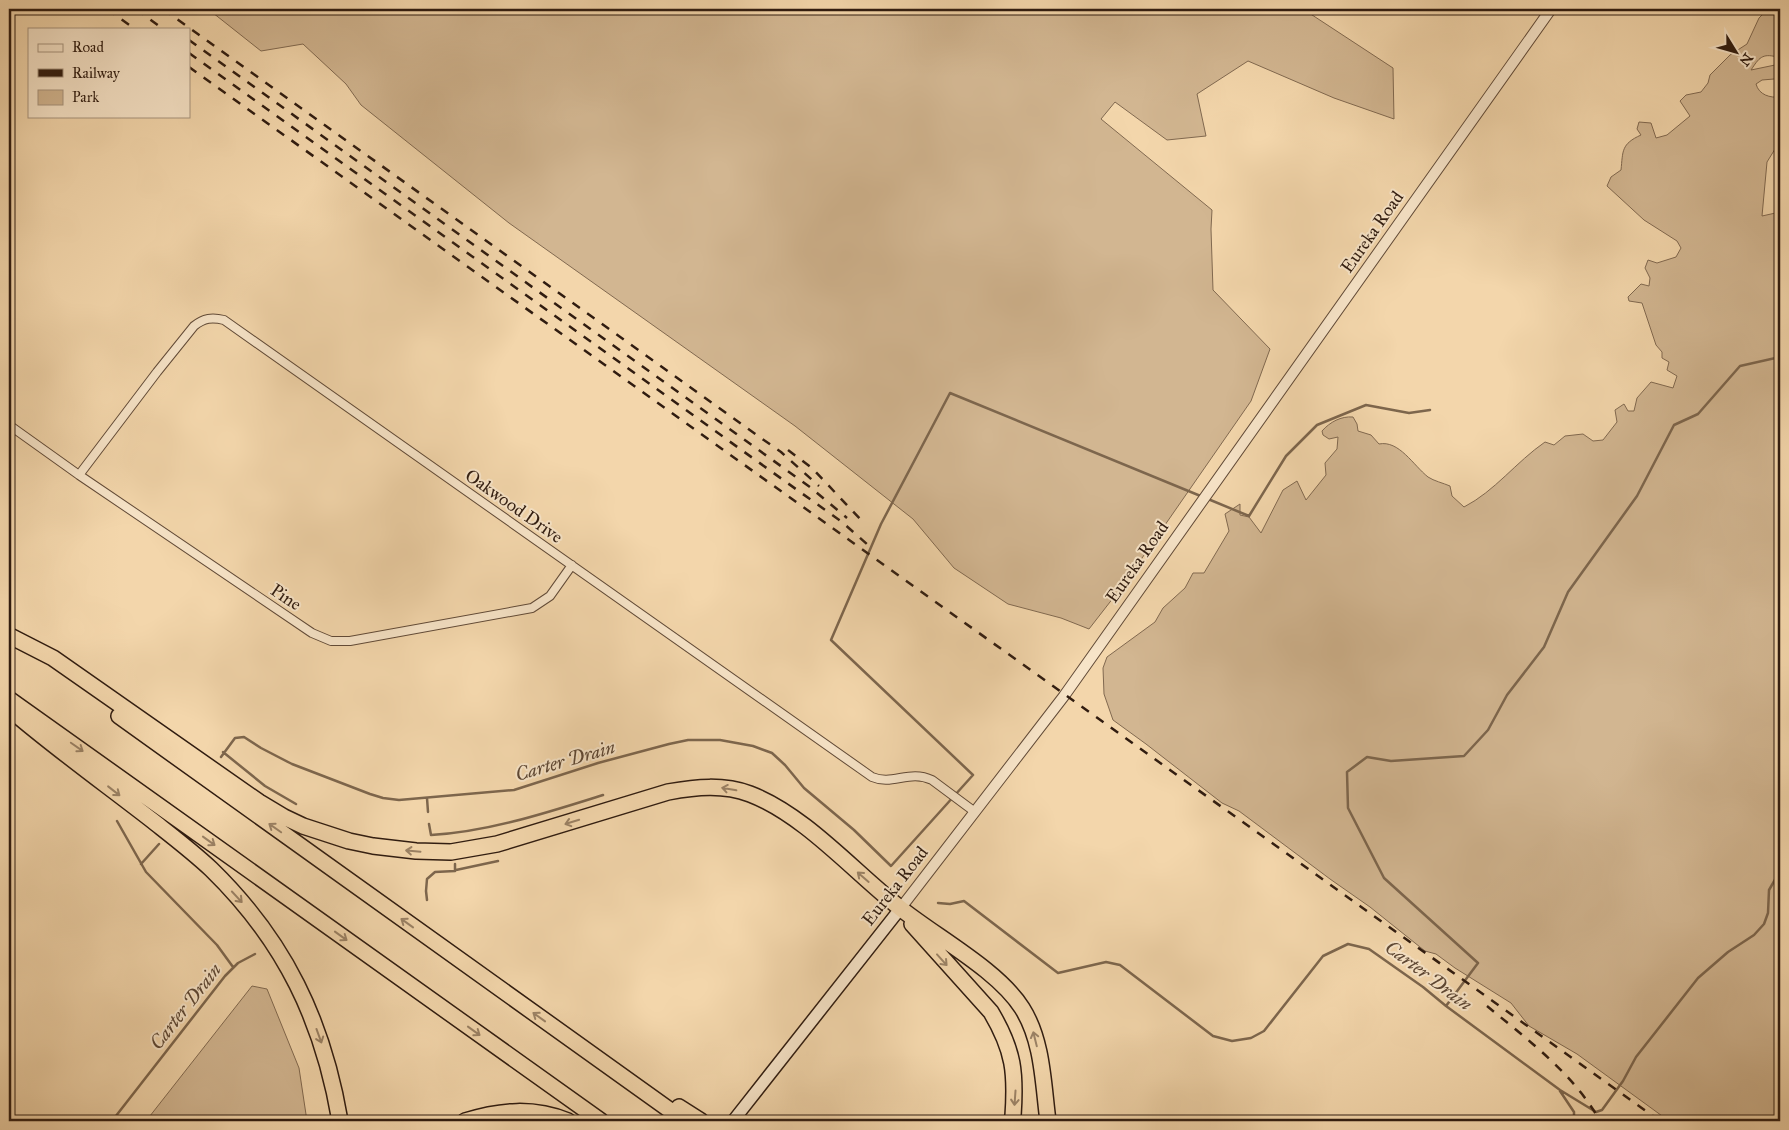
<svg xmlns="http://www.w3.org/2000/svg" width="1789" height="1130" font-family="'IM FELL Great Primer',serif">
<rect width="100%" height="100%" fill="#f3d6ab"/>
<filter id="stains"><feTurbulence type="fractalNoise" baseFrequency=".004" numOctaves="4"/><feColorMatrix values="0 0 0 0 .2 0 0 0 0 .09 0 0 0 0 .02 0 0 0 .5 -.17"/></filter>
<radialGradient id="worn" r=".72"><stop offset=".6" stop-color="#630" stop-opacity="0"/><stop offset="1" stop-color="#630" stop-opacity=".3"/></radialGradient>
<!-- green -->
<path fill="#d2b691" stroke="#816950" d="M208 9H1303L1393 68 1394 119 1334 98 1248 61 1197 94 1206 136 1167 140 1115 102 1101 119 1212 210 1211 229 1213 290 1270 349 1251 401 1124 584 1089 629 1061 618 1008 604 954 568 913 519 795 426 509 223 361 105 346 84 303 44 261 51Z
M1768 9H1772L1780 14V49L1777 57C1762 53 1759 58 1751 70L1775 65 1777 75 1774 79 1762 80 1756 84C1759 95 1770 98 1780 97V141L1767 162 1762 216 1780 212V1121H1669L1577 1054 1529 1026 1511 1003 1455 968 1436 954 1425 951 1370 907 1330 879 1239 811 1222 803 1146 744 1113 720 1104 694 1103 668 1107 657 1155 622 1163 608 1185 588 1193 573H1204L1229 531 1225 514 1240 504V515L1249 517 1261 533 1283 490 1297 481 1306 500 1326 475 1325 463 1337 449 1338 437 1329 439 1323 435 1322 431C1330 422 1341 416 1353 417L1357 424 1358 431 1371 435 1379 444C1399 440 1413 465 1428 477 1434 481 1443 483 1450 486L1452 496 1464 507C1495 491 1516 462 1545 442L1554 445 1565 436 1583 434 1593 441 1603 440 1617 422 1615 410 1624 404 1628 411H1634L1637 398 1651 382 1673 388 1677 376 1667 370 1669 362 1662 358V352L1656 345 1642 303 1629 301 1628 297 1641 284 1649 286 1650 278 1645 268 1648 260 1657 263 1676 257 1681 248 1677 241 1644 220 1607 186 1611 177 1621 170C1623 151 1621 144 1641 135L1637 129 1639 122 1651 123 1656 138 1667 135 1690 116 1680 101 1686 95 1701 92 1708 83 1710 75 1730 55 1747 44 1759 18Z
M252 986 267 989 299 1068 307 1121H146Z"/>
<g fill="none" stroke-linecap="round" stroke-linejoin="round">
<!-- stream -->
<path stroke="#7d664d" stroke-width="2.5" d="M50 9 56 13 62 9
M1208 499 1249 516 1286 456 1317 425 1366 405 1409 413 1430 410
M223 752 265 786 296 804
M221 757 235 738 244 737 261 748 292 764 370 794 383 798 399 800 514 790 598 763 669 744 688 740H720L753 746 772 753 785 765 804 788 854 830 891 866 973 775 831 640 881 524 950 393 1203 497
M427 798 428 812
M117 821 146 872 217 945 233 967
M429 824 431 835C488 832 549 812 603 795
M141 864 159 844
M456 870 498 861
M427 900 426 891 427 879 435 872 455 871V864
M938 903 950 904 964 901 1058 973 1106 962 1120 965 1213 1036 1232 1041 1251 1038 1264 1031 1323 956 1348 944 1369 949 1423 987 1446 1006 1560 1090 1596 1112 1602 1110 1623 1081 1636 1057 1698 978 1728 952 1754 935 1764 924 1768 913 1769 890 1780 871
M1446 1006 1478 963 1384 878 1348 808 1347 772 1367 757 1391 761 1464 756 1488 730 1507 695 1544 647 1568 592 1637 496 1674 425 1698 414 1740 366 1780 357
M1560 1091 1574 1112V1121
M112 1121 225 976 238 963 255 954"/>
<!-- minor casing -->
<g stroke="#614a37" stroke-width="10">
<path id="minor" d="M9 425 79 475 312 633 331 641H350L532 608 550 596 572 565
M79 475 157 372 194 326C204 318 212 317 224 320L872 777C893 786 909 769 932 780L975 812"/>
</g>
<!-- tertiary casing -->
<g stroke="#614a37" stroke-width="12">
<path id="tertiary" d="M900 909 1064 696 1551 9"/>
</g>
<!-- secondary casing -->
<g stroke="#301c10" stroke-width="14">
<path id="secondary" d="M733 1121 900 909"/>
</g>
<!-- motorway casing -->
<g stroke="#301c10" stroke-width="18">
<path id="motorway" d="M10 636 53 658 259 802 284 817 303 826 349 841 373 846 416 851 451 852 497 844 668 792C696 787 723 784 750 794 805 815 854 872 900 908 936 937 998 970 1022 1008 1043 1041 1043 1084 1048 1121
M9 699 601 1121
M18 716C62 753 108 786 153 821 172 836 193 852 211 869 285 941 323 1021 340 1121
M119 716 685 1121
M912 924 991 1012C1014 1051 1016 1073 1013 1116L1011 1121
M679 1107 701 1121
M465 1121C501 1110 533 1107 568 1121"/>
</g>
<!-- minor -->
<use href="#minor" stroke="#f7e4c8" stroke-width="8"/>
<!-- tertiary -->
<use href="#tertiary" stroke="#f7e4c8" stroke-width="10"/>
<!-- secondary -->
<use href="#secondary" stroke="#f7e4c8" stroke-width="11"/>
<!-- motorway -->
<use href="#motorway" stroke="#f3d6ab" stroke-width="15"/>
<!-- rail -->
<path stroke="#301c10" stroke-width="2.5" stroke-dasharray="9 9" stroke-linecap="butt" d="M107 9 135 29
M136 9 163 29
M163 9 761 438 781 452 819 486
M189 40 810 487 847 518
M189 53 800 492 842 522 868 545
M189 67 1660 1121
M788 450 812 468 862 521
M1487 1006C1528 1040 1574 1074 1600 1121"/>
</g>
<!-- one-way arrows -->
<defs><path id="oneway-shaft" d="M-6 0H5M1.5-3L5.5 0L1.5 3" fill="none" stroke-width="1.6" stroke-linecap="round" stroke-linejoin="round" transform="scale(1.25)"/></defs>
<g stroke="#9b8265">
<use href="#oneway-shaft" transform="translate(77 747) rotate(35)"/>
<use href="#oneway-shaft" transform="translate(729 789) rotate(-170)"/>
<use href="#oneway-shaft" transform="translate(114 791) rotate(38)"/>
<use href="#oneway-shaft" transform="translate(572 822) rotate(163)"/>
<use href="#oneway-shaft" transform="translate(275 828) rotate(-145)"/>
<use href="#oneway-shaft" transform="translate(209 841) rotate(36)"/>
<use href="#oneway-shaft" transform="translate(413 851) rotate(-175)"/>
<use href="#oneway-shaft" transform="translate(863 877) rotate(-139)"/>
<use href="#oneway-shaft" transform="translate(237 897) rotate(47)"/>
<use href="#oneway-shaft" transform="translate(407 923) rotate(-144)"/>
<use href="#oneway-shaft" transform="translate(341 936) rotate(36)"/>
<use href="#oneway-shaft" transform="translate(942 960) rotate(48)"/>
<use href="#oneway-shaft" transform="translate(539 1017) rotate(-144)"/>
<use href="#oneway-shaft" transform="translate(474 1031) rotate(36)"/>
<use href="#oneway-shaft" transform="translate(319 1036) rotate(70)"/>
<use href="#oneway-shaft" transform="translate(1035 1039) rotate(-104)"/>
<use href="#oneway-shaft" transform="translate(1015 1098) rotate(94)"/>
</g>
<g text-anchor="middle" stroke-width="4" stroke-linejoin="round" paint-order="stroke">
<!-- street labels -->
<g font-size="18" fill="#301c10" stroke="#f7e4c8">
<text transform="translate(1372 232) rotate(-55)" y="6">Eureka Road</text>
<text transform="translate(514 506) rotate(35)" y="6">Oakwood Drive</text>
<text transform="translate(1137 562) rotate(-55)" y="6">Eureka Road</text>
<text transform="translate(286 597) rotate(34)" y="6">Pine</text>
<text transform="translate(895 886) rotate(-52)" y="6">Eureka Road</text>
</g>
<!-- water labels -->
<g font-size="19" font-style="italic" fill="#5d4734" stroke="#f7e4c8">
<text transform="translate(565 760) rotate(-16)" y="7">Carter Drain</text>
<text transform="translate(1429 975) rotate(37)" y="7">Carter Drain</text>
<text transform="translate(185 1006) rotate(-52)" y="7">Carter Drain</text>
</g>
</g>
<!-- margin -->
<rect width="1789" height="1130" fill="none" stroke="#f3d6ab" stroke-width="30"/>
<rect x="10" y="10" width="1769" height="1110" fill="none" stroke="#301c10" stroke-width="2.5"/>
<rect x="15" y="15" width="1759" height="1100" fill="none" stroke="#301c10"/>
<!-- legend -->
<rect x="28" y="28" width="162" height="90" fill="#f7e4c8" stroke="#a7947e"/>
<rect x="38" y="44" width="25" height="8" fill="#f7e4c8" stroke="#a7947e"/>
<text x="72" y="52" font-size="15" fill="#301c10">Road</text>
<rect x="38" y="69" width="25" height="8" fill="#301c10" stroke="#a7947e"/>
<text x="72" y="78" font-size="15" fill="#301c10">Railway</text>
<rect x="38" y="90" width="25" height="15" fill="#d2b691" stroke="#a7947e"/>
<text x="72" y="102" font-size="15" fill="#301c10">Park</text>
<!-- north arrow -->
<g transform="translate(1736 52) rotate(127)" stroke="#f7e4c8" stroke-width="4" paint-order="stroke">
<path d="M0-4L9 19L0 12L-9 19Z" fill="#301c10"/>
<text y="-8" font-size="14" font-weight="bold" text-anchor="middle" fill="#301c10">N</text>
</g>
<rect width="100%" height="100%" filter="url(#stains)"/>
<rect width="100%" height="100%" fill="url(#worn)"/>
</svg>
